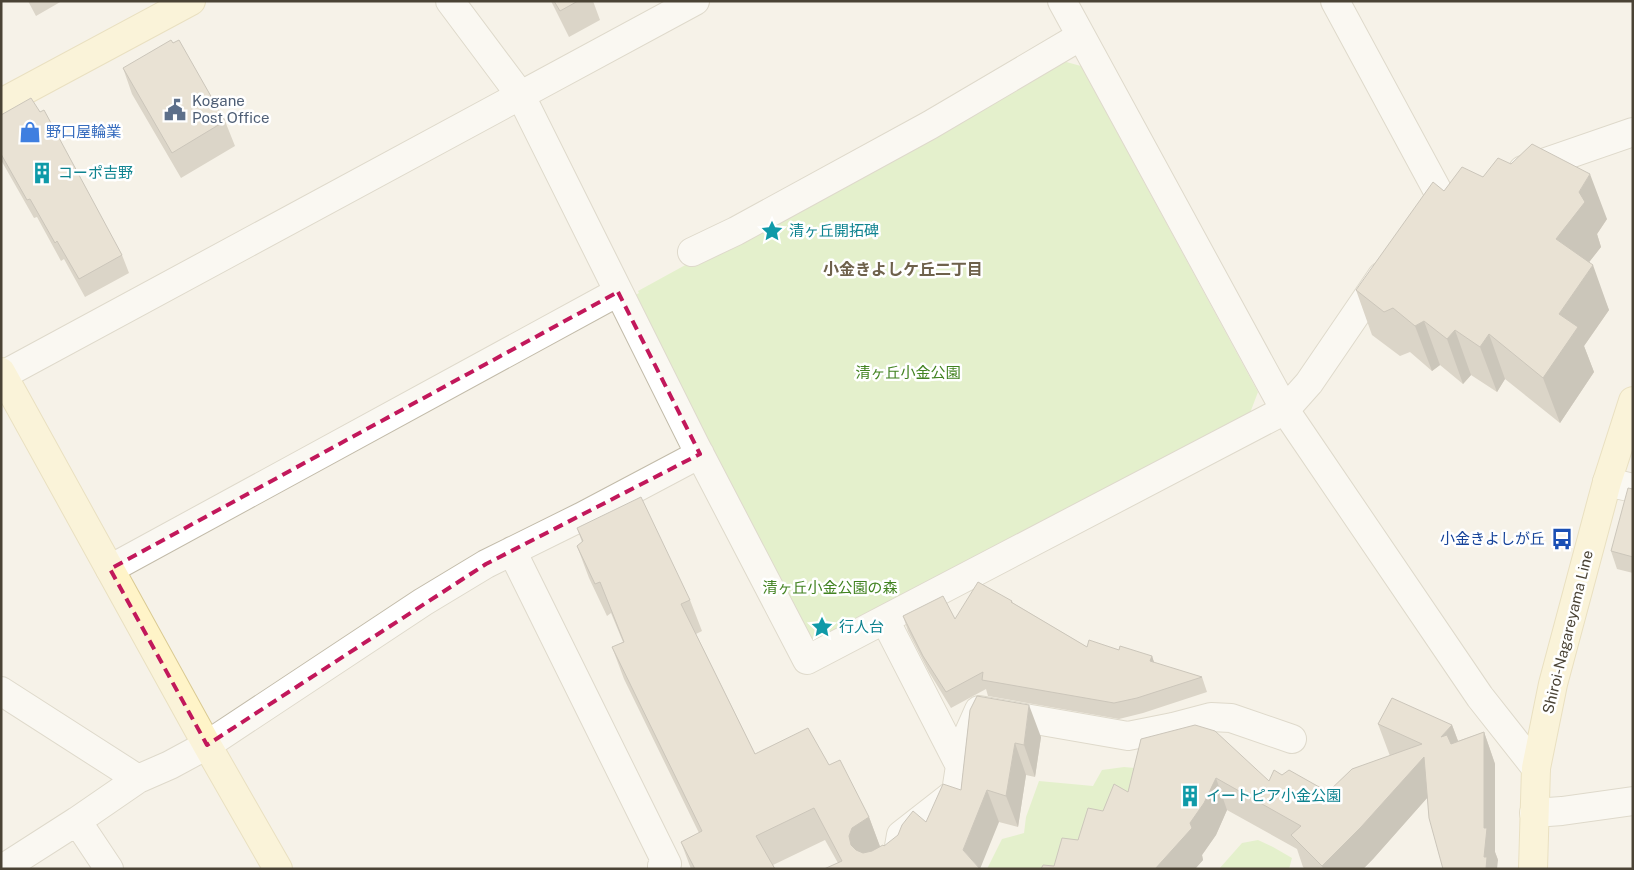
<svg xmlns="http://www.w3.org/2000/svg" width="1634" height="870" font-family="'Public Sans','Noto Sans JP',sans-serif">
<rect width="100%" height="100%" fill="#f6f2e8"/>
<!-- green -->
<path fill="#ceeeac" d="M1059 60 1081 66 1258 392 1250 413 815 648 634 296 639 293 638 291Z
M1124 767 1146 769 1135 808 1068 869H987L1002 839 1024 833 1026 817 1039 781 1093 786 1102 770Z
M1258 840 1273 847 1292 858 1289 869H1219L1242 843Z"/>
<g fill="none" stroke-linecap="round" stroke-linejoin="round">
<!-- street casing -->
<g stroke="#c2bba9" stroke-width="30">
<path id="street" d="M450 1 521 96 695 445 807 660 1285 410 1309 383 1382 276
M1062 1 1285 410 1480 697 1536 768
M1335 1 1441 197
M1523 170 1633 132
M692 252 736 231 930 125 1081 36
M3 375 695 1
M1607 482 1633 488
M512 551 667 864 662 866 663 869
M110 569 618 292
M1 691 138 779
M960 766 963 746 979 710 1128 736 1173 727 1211 717 1231 718 1292 739
M1534 813 1562 811 1633 801
M77 821 109 869
M2 869 77 821 138 779 170 765 207 745 423 602 486 564 581 517 700 454
M876 869 897 858 901 835 956 792 960 766 885 620"/>
</g>
<!-- secondary casing -->
<g stroke="#daca92" stroke-width="30">
<path id="secondary" d="M1 103 191 1
M1 372 207 745 278 869
M1533 869 1536 768 1553 684 1607 482 1633 401"/>
</g>
<!-- street -->
<use href="#street" stroke="#fff" stroke-width="28"/>
<!-- secondary -->
<use href="#secondary" stroke="#fff4c8" stroke-width="28"/>
</g>
<!-- wall -->
<path fill="#bbb1a2" d="M28 1H62L36 16Z
M551 1H593L600 20 569 37Z
M123 68 225 121 235 146 181 178 132 94Z
M1 115 122 255 129 273 85 297 64 259 61 261 37 217 34 218 1 160Z
M1483 177 1607 219 1597 234 1601 247 1589 262 1609 310 1584 346 1594 372 1560 423 1505 379 1497 392 1471 375 1463 384 1440 365 1432 371 1410 352 1400 356 1372 335 1356 290 1444 191Z
M1633 489V573L1617 569 1611 551Z
M577 528 690 600 702 631 696 634 755 754 829 765 869 817 880 847 884 846 926 822 961 790 970 710 1041 737 1035 777 1026 775 1018 827 999 822 838 863 825 840 773 865 775 869H691L681 842 699 833 624 679 612 647 623 642 611 613 607 616 589 578 577 546 582 542Z
M1012 601 1013 603 1087 647 1119 650 1152 656 1154 663 1202 677 1207 692 1143 713 1119 719 988 696 986 689 951 708 929 672 908 631 903 616 955 619Z
M1378 724 1452 725 1458 741 1484 732 1495 764V852L1498 860 1427 798 1373 859 1363 869H1305L1303 867 1297 849 1227 810 1216 835 1202 855 1203 860 1195 869H1041L1054 866 1078 840 1103 811 1128 792 1141 739 1269 781 1282 775 1328 792 1390 756Z"/>
<!-- shaded-wall -->
<path fill="#989084" d="M1590 174 1607 219 1597 234 1601 247 1572 284 1556 239 1579 192Z
M1593 265 1609 310 1584 346 1594 372 1560 423 1543 378 1559 314Z
M1424 321 1440 365 1432 371 1415 326Z
M1455 330 1471 375 1463 384 1447 339Z
M1489 334 1505 379 1497 392 1480 347Z
M1152 656 1157 671 1150 661Z
M1029 705 1041 737 1035 777 1024 745Z
M1452 725 1464 757 1441 737Z
M1484 732 1495 764V852L1498 860 1497 869H1486L1484 857Z
M1015 743 1026 775 1018 827 1006 796Z
M1424 757 1435 789 1373 859 1363 869H1323L1322 866Z
M1216 778 1227 810 1216 835 1202 855 1203 860 1195 869H1155L1190 823Z
M987 790 999 822 980 869 963 850Z
M869 817 881 849 860 868 851 845 849 836 852 828Z"/>
<!-- building -->
<path fill="#d9cebc" stroke="#989084" d="M554 1H578L560 11Z
M171 40 173 43 179 40 225 121 172 153 123 68Z
M31 98 40 112 44 110 122 255 79 279 57 241 55 243 30 199 27 200 1 154V115Z
M1532 144 1590 174 1579 192 1585 202 1556 239 1593 265 1559 314 1578 327 1543 378 1489 334 1480 347 1455 330 1447 339 1424 321 1415 326 1393 308 1384 312 1356 290 1433 182 1444 191 1462 167 1483 177 1498 158 1511 164Z
M1628 488 1633 489V557L1611 551Z
M641 497 690 600 681 604 755 754 808 728 829 765 840 760 869 817 852 828 849 836 851 845 856 850 863 853 872 851 883 845 884 846 898 835 902 825 913 811 926 822 943 784 961 790 970 710 977 696 1029 705 1024 745 1015 743 1006 796 987 790 963 850 980 869H824L842 861 814 808 756 836 775 869H695L681 842 702 831 612 647 624 642 600 582 595 584 577 546 583 541 577 528Z
M978 582 1012 601 1011 602 1087 647 1089 640 1119 650 1120 646 1152 656 1150 661 1202 677 1137 698 1114 703 982 680 983 672 946 692 923 656 903 616 943 596 955 619Z
M1392 698 1452 725 1441 737 1447 735 1451 744 1484 732V828H1487L1484 857H1487L1486 869H1443L1429 818 1424 757 1361 827 1322 866 1291 835 1301 826 1216 778 1204 803 1190 823 1192 828 1155 869H1041L1043 865 1054 866 1062 838 1078 840 1088 808 1103 811 1114 784 1128 792 1141 739 1195 725 1215 731 1269 781 1274 770 1282 775 1289 770 1328 792 1352 769 1422 744 1378 724Z"/>
<!-- marked area -->
<path d="M0 0H1634V870H0ZM618 292 700 454 486 564 207 745 110 569Z" fill="#f6f2e8" fill-opacity=".55" fill-rule="evenodd"/>
<path fill="none" stroke="#c2185b" stroke-width="4" stroke-dasharray="10 6" stroke-linejoin="round" d="M618 292 700 454 486 564 207 745 110 569Z"/>
<!-- icons -->
<defs>
<g id="civic-bare" transform="scale(1.725)"><path d="M-.6-6.5H3V-4.5H.6V-3L4-1V1h2V6H-6V1h2V-1L-.6-3ZM-1.2 2.5V6h2.4V2.5Z" fill="#5c6f8a" stroke="#fff" stroke-width="2.5" paint-order="stroke"/></g>
<g id="shop-bare" transform="scale(1.725)"><path d="M-5-2.5h2.3a2.7 3.5 0 0 1 5.4 0H5L5.5 6h-11ZM-1.5-2.5h3a1.5 2.3 0 0 0-3 0Z" fill="#3f7fe0" stroke="#fff" stroke-width="2.5" paint-order="stroke"/></g>
<g id="building-bare" transform="scale(1.725)"><path d="M-4-6H4V6H1V3H-1V6H-4ZM-2.5-4.3h1.7v1.8h-1.7ZM.8-4.3h1.7v1.8H.8ZM-2.5-1h1.7V.8h-1.7ZM.8-1h1.7V.8H.8Z" fill="#0f9aa8" stroke="#fff" stroke-width="2.5" paint-order="stroke"/></g>
<g id="sight-bare" transform="scale(1.725)"><path d="M0-6L1.8-2.2L6-1.7L2.9 1.2L3.7 5.4L0 3.3L-3.7 5.4L-2.9 1.2L-6-1.7L-1.8-2.2Z" fill="#0f9aa8" stroke="#fff" stroke-width="2.5" paint-order="stroke"/></g>
<g id="bus-bare" transform="scale(1.725)"><path d="M-5-6H5V4H4V6H2V4H-2V6H-4V4H-5ZM-3.5-4V0h7V-4ZM-3.5 1.2v1.5H-2V1.2ZM2 1.2v1.5H3.5V1.2Z" fill="#1a4fb4" stroke="#fff" stroke-width="2.5" paint-order="stroke"/></g>
</defs>
<g fill-rule="evenodd">
<use href="#civic-bare" x="175" y="110"/>
<use href="#shop-bare" x="30" y="132"/>
<use href="#building-bare" x="42" y="173"/>
<use href="#sight-bare" x="772" y="231"/>
<use href="#bus-bare" x="1562" y="539"/>
<use href="#sight-bare" x="822" y="627"/>
<use href="#building-bare" x="1190" y="796"/>
</g>
<g text-anchor="middle" stroke-width="5" stroke-linejoin="round" paint-order="stroke">
<!-- service labels -->
<g font-size="15" fill="#4e5e75" stroke="#fff" text-anchor="start">
<text x="192" y="106">Kogane<tspan x="192" dy="17">Post Office</tspan></text>
</g>
<!-- shop labels -->
<g font-size="15" fill="#366cbe" stroke="#fff" text-anchor="start">
<text x="46" y="137">野口屋輪業</text>
</g>
<!-- culture labels -->
<g font-size="15" fill="#0d838f" stroke="#fff" text-anchor="start">
<text x="58" y="178">コーポ吉野</text>
<text x="789" y="236">清ヶ丘開拓碑</text>
<text x="839" y="632">行人台</text>
<text x="1206" y="801">イートピア小金公園</text>
</g>
<!-- park labels -->
<g font-size="15" fill="#428321" stroke="#fff">
<text x="908" y="378">清ヶ丘小金公園</text>
<text x="830" y="593">清ヶ丘小金公園の森</text>
</g>
<!-- transit labels -->
<g font-size="15" fill="#164399" stroke="#fff" text-anchor="end">
<text x="1545" y="544">小金きよしが丘</text>
</g>
<!-- street labels -->
<g font-size="15" fill="#4a4335" stroke="#fff">
<text transform="translate(1568 632) rotate(-76)" y="5">Shiroi-Nagareyama Line</text>
</g>
<!-- neighbourhood labels -->
<g font-size="16" font-weight="bold" fill="#6e614b" stroke="#fff">
<text x="903" y="275">小金きよしケ丘二丁目</text>
</g>
</g>
<!-- border -->
<rect width="1634" height="870" fill="none" stroke="#4a4335" stroke-width="5"/>
</svg>
